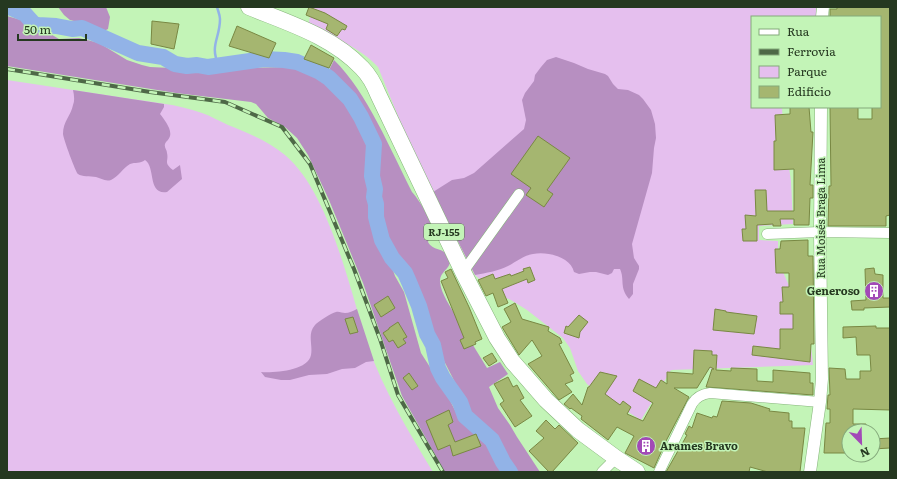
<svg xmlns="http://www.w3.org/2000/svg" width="897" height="479" font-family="Literata,serif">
<rect width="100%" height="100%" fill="#c3f4b7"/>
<!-- green -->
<path fill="#e5bfee" d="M312 7H816V17H752V107H782L783 128 791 181 793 224 759 226V240L778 241C778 247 778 253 779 259 782 273 790 286 795 299 804 319 812 343 813 365L671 370 641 420 601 395 587 384 578 371 570 348 563 338 527 310 511 300 496 294 475 275 444 214 404 131 378 67C359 46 333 38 308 27Z
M7 80C47 86 86 92 125 98 151 102 177 104 202 113 211 116 219 121 228 125 248 133 268 141 285 155 330 193 350 291 368 346 384 391 408 431 433 472H7Z"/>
<!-- forest -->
<path fill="#b78fc1" d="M58 7H106L110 17 108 29 104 31 99 30 90 25 70 20 64 15Z
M7 16 21 20 34 28 42 29 59 39 79 38 99 43 127 60 142 65 150 67 192 69 287 67 307 70 328 86 347 106 366 136 369 155 367 190 371 224 377 240 390 262 395 276 404 292 421 353 444 389 459 418 470 427 479 431 485 436 497 461 507 472H445L402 396 363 283 329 200 308 155 297 138 285 127 268 118 256 104 251 102 176 93 7 66Z
M556 57 574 63 588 69 605 74 608 76 613 84 618 89 628 90 639 95 643 99 651 110 655 124 656 138 654 148 652 173 632 244 634 258 639 266V269L633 284V294L629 299C619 287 625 280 620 269H614L612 273 608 275 596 272H590L579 274 574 272C571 257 547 251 533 254 524 255 516 262 508 266 498 271 486 273 475 275L433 192 452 180 464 178 474 173 524 129 526 120 522 100 525 93 534 81 535 75 541 67 547 60Z
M334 60C367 92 391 151 412 192 419 200 432 219 431 229 431 233 429 238 428 242 433 252 447 247 450 260 451 269 439 272 440 282 441 294 451 307 457 318 467 335 477 352 487 368L500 362 508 374 489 387 498 408 510 425 517 437 540 472H514L487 429 469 416 463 398 441 355 415 280 409 270 387 239 385 233C382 219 380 204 379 190 379 173 380 155 376 138 374 131 371 124 368 118 353 89 334 76 306 61L329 70Z
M73 90 164 104V107L160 114C164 119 172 129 170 136 169 140 166 141 165 144 164 148 167 150 167 153 169 162 163 162 173 170L180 165 182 179 167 192C147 195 156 167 145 160 140 164 135 162 130 164 123 168 118 177 111 180 105 182 101 178 96 177 90 176 82 177 78 174 76 173 63 138 63 134 63 121 71 116 73 105 75 100 74 95 73 90Z
M357 309 374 361 366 362 355 368 342 369 327 374 309 375 290 380H281L265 377 261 372C273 373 308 371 311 355 313 345 307 334 315 325 318 322 331 313 336 312 339 311 342 313 345 313 349 313 353 311 357 309Z"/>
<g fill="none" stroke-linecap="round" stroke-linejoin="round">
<!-- stream -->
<path stroke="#92b3e7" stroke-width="2.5" d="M217 7C218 11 220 15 220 19 220 39 209 45 219 66"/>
<!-- river -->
<path stroke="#92b3e7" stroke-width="16" d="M9 7 25 14 34 24 38 25 56 26 72 29 82 28 138 53 163 57 175 64 187 66 197 65 208 67 264 59 284 60 297 62 320 72 329 78 350 99 361 117 374 144 372 176 375 189 374 197 376 204V217L382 240 392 258 405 273 409 282 419 306 427 334 433 345 438 368 443 378 460 402 465 416 492 440 503 462 510 472"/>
</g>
<!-- building -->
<path fill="#a5b670" stroke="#798843" d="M309 7 325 13 347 26 345 30 342 29 337 36 326 29 328 24 306 15Z
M837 7H890V215L886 216V226H828L829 186H831L830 107H858V119H872V107H880V17H830V9H837Z
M152 21 179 24 174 49 151 44Z
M237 26 276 43 269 58 229 46Z
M311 45 334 58 329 68 304 59Z
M790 107H809L811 132H813L810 185H813V198H810L809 225H794V219H780L781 226H773V224L757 225V241H743L742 229H746L745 215 756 216 755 190H766L767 211H794V169L774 170V141H776L775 115 790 114Z
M538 136 570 158 547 190 553 194 544 207 526 195 531 188 511 174Z
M808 240V256H813L814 344H811L810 362 752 355 753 346 780 349V329H793V314H780V302H783L782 287H789V273H776L775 249H780L781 241Z
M530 267 535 280 528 283 527 279 502 289 508 303 498 307 493 293 486 296 478 280 493 274 495 279 510 274 511 276 524 271 523 269Z
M874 268 875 274 883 275V298H890V307L864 308V310H852L851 301 866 300 865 269Z
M451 269 469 307 482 339 475 342 476 344 464 349 460 340 464 338 441 281 448 278 445 272Z
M388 296 395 308 381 317 374 305Z
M515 303 522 319 549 327 548 331 560 338 562 343 559 344 574 373 570 375 573 381 565 384 572 392 559 400 528 364 542 356 532 340 519 355 502 327 511 322 504 309Z
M715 309 726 311V312L757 316 754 334 713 330Z
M579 315 588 322 580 332 579 338 564 333 566 326 568 327Z
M353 317 358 332 350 334 345 319Z
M398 322 407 337 403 339 406 343 398 348 393 340 389 342 383 333 389 329V328Z
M876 326V328H890V410L853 409V424H866V431H849V433H845V453H824L826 423H830V409H827L828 395H830L829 368 845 369 846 379H860V371H871L870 355H857L856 337 843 338V327Z
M694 350 712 351V355H717L716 370 731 371V368L757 369V381L773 382V370L810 373V383H813V395L706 387 712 369H714L710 367 697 388H674L689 397 666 441 654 468 625 453 634 436 617 427 608 440 581 419 582 416 571 408 570 409 564 404 573 394 582 405 588 387H589L600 372 617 376 605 394 620 405 623 401 631 407 627 414 643 421 653 403 633 391 639 379 656 388 661 380 667 384V372L693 374Z
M492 353 497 361 489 366 483 358Z
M409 373 418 386 412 390 403 378Z
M508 377 513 387 517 385 524 398 520 400 532 416 515 427 500 404 504 401 494 384Z
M722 401 751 403 770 409 769 411 789 413V421H792V428H805L800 472H768L750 467 749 472H666L687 435 685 434 689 426 692 428 697 413 712 418 713 416 717 417Z
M449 410 453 422 448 425 455 442 476 434 481 446 453 456 450 445 438 450 426 421Z
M546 420 555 429 559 425 578 443 552 472H549L529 451 544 438 536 431Z
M890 438V448L873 449V439Z"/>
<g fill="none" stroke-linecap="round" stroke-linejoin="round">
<!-- minor casing -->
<g stroke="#85b47a" stroke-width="11">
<path id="minor" d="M767 234 820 232 890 233
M463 272 519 194
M602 472 616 458
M659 472 692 404C696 397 702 394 710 393L820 402"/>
</g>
<!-- tertiary casing -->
<g stroke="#85b47a" stroke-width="13">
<path id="tertiary" d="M822 17 823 7
M810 472 820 402 822 379 820 232 821 107"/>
</g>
<!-- primary casing -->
<g stroke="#85b47a" stroke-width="17">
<path id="primary" d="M249 7C288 23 332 36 362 68 369 75 374 84 378 94L463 272 497 338 512 361 546 400 578 430 616 458 637 472"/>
</g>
<!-- minor -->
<use href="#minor" stroke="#fff" stroke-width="10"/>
<!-- tertiary -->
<use href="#tertiary" stroke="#fff" stroke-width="12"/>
<!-- primary -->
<use href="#primary" stroke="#fff" stroke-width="16"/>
<!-- rail casing -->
<g stroke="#4e6947" stroke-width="4">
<path id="rail" d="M7 69 150 92 225 102 282 127 310 164 354 269 380 339 398 395 443 472"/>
</g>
<!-- rail -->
<use href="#rail" stroke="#c3f4b7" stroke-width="2.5" stroke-dasharray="8" stroke-linecap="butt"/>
</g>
<!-- icons -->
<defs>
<g id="building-disc" transform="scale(1)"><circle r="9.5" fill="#a24ab7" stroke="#c3f4b7"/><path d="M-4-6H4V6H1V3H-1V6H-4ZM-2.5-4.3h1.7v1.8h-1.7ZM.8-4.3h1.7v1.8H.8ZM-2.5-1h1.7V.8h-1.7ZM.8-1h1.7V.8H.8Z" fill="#fff"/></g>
</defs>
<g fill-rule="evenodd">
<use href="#building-disc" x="874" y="291"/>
<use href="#building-disc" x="646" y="446"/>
</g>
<g text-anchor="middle" stroke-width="3" stroke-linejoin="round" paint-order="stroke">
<!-- shield labels -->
<rect fill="#c3f4b7" stroke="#54704d" stroke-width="1" x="424" y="224" width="40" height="16" rx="3"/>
<g font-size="10" font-weight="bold" fill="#253820">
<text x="444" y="236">RJ-155</text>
</g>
<!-- street labels -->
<g font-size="11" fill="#253820" stroke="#c3f4b7">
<text transform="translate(821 218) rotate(-90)" y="4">Rua Moisés Braga Lima</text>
</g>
<!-- poi labels -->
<g font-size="11" font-weight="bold" fill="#253820" stroke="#c3f4b7" text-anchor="end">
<text x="860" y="295">Generoso</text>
<text x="660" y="450" text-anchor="start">Arames Bravo</text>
</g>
</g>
<!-- border -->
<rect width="897" height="479" fill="none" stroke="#253820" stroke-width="16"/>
<!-- legend -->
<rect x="751" y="16" width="130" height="92" fill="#c3f4b7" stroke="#84a97b"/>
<rect x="759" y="29" width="20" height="6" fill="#ffffff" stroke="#84a97b"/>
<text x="787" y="36" font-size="12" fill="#253820">Rua</text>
<rect x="759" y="49" width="20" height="6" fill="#4e6947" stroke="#84a97b"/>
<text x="787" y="56" font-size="12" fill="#253820">Ferrovia</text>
<rect x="759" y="66" width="20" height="12" fill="#e5bfee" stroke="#84a97b"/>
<text x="787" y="76" font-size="12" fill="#253820">Parque</text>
<rect x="759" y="86" width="20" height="12" fill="#a5b670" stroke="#84a97b"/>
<text x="787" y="96" font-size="12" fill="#253820">Edifício</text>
<!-- north arrow -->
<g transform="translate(861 443) rotate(157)"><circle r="19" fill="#c3f4b7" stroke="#84a97b"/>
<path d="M0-3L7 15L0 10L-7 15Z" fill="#a24ab7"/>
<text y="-6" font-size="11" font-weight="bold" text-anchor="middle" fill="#253820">N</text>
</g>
<!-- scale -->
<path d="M18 34v6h68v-6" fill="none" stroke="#253820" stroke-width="2"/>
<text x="24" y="34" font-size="12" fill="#253820" stroke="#c3f4b7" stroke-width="3" paint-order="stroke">50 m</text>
</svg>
